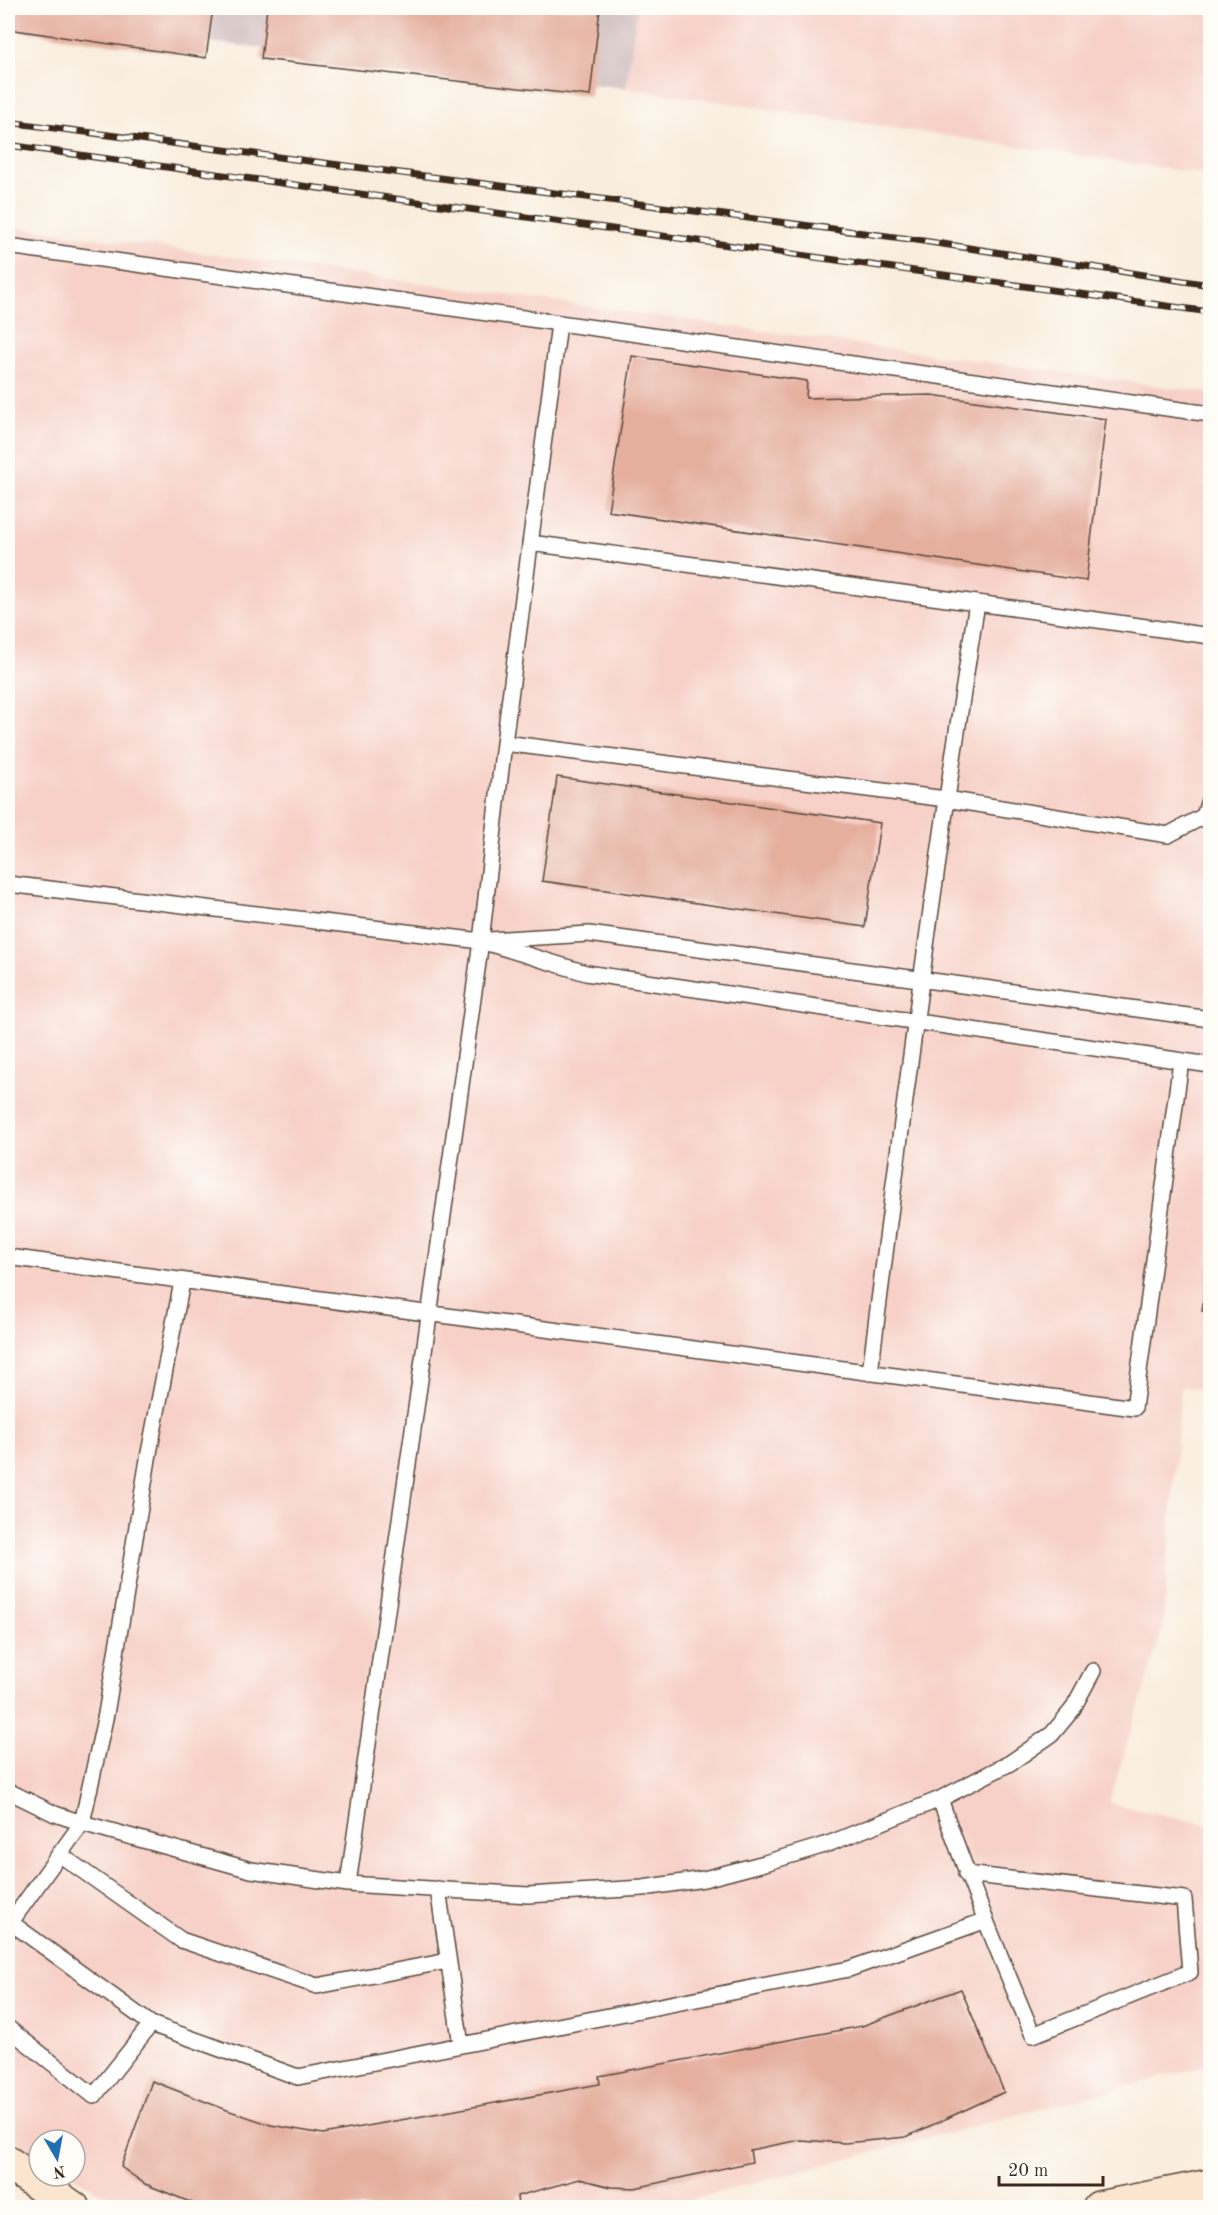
<svg xmlns="http://www.w3.org/2000/svg" width="1218" height="2215" font-family="'Old Standard TT',serif">
<rect width="100%" height="100%" fill="#fdfcf7"/>
<filter id="ink" filterUnits="userSpaceOnUse"><feTurbulence type="fractalNoise" baseFrequency=".0167" numOctaves="2"/><feDisplacementMap in="SourceGraphic" scale="12" xChannelSelector="R" yChannelSelector="G"/><feConvolveMatrix kernelMatrix="1 2 1 2 8 2 1 2 1" color-interpolation-filters="sRGB"/></filter>
<filter id="wash" filterUnits="userSpaceOnUse"><feTurbulence type="fractalNoise" baseFrequency=".008" numOctaves="4" result="noise"/><feDisplacementMap in="SourceGraphic" scale="24" xChannelSelector="R" yChannelSelector="G"/><feGaussianBlur stdDeviation="1.35" result="paint"/><feColorMatrix in="noise" values="0 0 0 0 0 0 0 0 0 0 0 0 0 0 0 0 0 1.4 0 .05"/><feComposite in="paint" operator="in"/></filter>
<g filter="url(#wash)">
<rect width="100%" height="100%" fill="#f9eddd"/>
<!-- built -->
<path fill="#f7d1c8" d="M637 8H1210V175L626 88Z
M8 226 1210 393V1392L1181 1386 1163 1627 1109 1803 1210 1825V2065L662 2207H126L72 2176H75V2140H39V2157L8 2138Z"/>
<!-- industrial -->
<path fill="#d2bfc0" d="M8 8H637L626 88 8 20Z"/>
<g id="blocks">
<!-- building -->
<path fill="#e5af9e" d="M8 8H213L206 58 8 29Z
M267 8H600L590 96 261 59Z
M632 356 807 381 806 398 931 395 1106 419 1086 581 608 511Z
M557 777 880 823 865 927 542 881Z
M1209 1263 1210 1264V1312L1202 1311Z
M961 1989 1004 2092 906 2137 845 2143 800 2140 750 2150 752 2162 635 2188 611 2187 580 2179 517 2196 518 2207 516 2208H205L145 2184 121 2167 152 2081 227 2110 271 2125 323 2134 600 2084 599 2076 862 2026Z"/>
</g>
</g>
<g filter="url(#ink)">
<use href="#blocks" fill-opacity="0" stroke="#58473b" stroke-width="1.5"/>
<g fill="none" stroke-linecap="round" stroke-linejoin="round">
<!-- lane casing -->
<g stroke="#58473b" stroke-width="18">
<path id="lane" d="M8 246 1210 414
M530 543 977 603C936 859 902 1115 870 1373
M977 603 1210 636
M504 743 946 799 1168 835 1204 816 1210 797
M8 884 481 941 586 973 1210 1065
M490 940 589 934 1210 1019
M8 1257 1134 1408 1181 1061
M8 1791 55 1814 82 1823 251 1870 348 1884 528 1895 643 1888 704 1879 765 1863 828 1844 940 1799 1010 1763 1052 1734 1072 1710 1093 1671
M940 1799C968 1879 1000 1957 1033 2035L1190 1972 1184 1899 966 1874
M59 1854 181 1940 317 1986 448 1961
M348 1884 424 1352 481 941 504 743 559 324
M438 1889 461 2045
M10 1922 151 2024 298 2077 849 1969 984 1921
M8 1926 82 1823 106 1714 149 1453 182 1282
M8 2028 94 2096 151 2024"/>
</g>
<!-- secondary casing -->
<g stroke="#58473b" stroke-width="36">
<path id="secondary" d="M8 2163 73 2208
M1099 2208 1210 2186"/>
</g>
<!-- lane -->
<use href="#lane" stroke="#fff" stroke-width="15"/>
<!-- secondary -->
<use href="#secondary" stroke="#fce5cf" stroke-width="33"/>
<!-- rail casing -->
<g stroke="#3b2a1e" stroke-width="7">
<path id="rail" d="M8 122 910 239 1210 285
M8 145 1210 312"/>
</g>
<!-- rail -->
<use href="#rail" stroke="#fdfcf7" stroke-width="4.5" stroke-dasharray="14" stroke-linecap="butt"/>
</g>
</g>
<!-- margin -->
<rect width="1218" height="2215" fill="none" stroke="#fdfcf7" stroke-width="30"/>
<!-- north arrow -->
<g transform="translate(57 2158) rotate(170)"><circle r="28" fill="#fdfcf7" stroke="#afa8a0" stroke-width="1.5"/>
<path d="M0-4.5L10 22L0 15L-10 22Z" fill="#1f6fb2"/>
<text y="-9" font-size="16" font-weight="bold" text-anchor="middle" fill="#3b2a1e">N</text>
</g>
<!-- scale -->
<path d="M999 2176v9h104v-9" fill="none" stroke="#3b2a1e" stroke-width="3"/>
<text x="1008" y="2176" font-size="18" fill="#3b2a1e" stroke="#fdfcf7" stroke-width="4.5" paint-order="stroke">20 m</text>
</svg>
